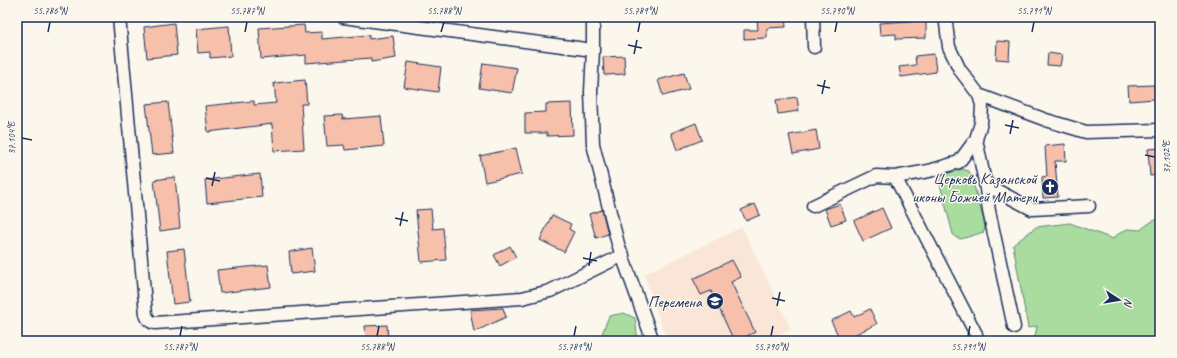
<svg xmlns="http://www.w3.org/2000/svg" width="1177" height="358" font-family="Caveat,sans-serif">
<rect width="100%" height="100%" fill="#fbf7ec"/>
<filter id="ink" filterUnits="userSpaceOnUse"><feTurbulence type="fractalNoise" baseFrequency=".025" numOctaves="2"/><feDisplacementMap in="SourceGraphic" scale="8" xChannelSelector="R" yChannelSelector="G"/><feConvolveMatrix kernelMatrix="1 2 1 2 8 2 1 2 1" color-interpolation-filters="sRGB"/></filter>
<g filter="url(#ink)">
<!-- built -->
<path fill="#fae6d8" d="M742 227 791 329 776 336 775 341H667L644 274Z"/>
<!-- green -->
<path fill="#a9dc9e" stroke="#62867e" d="M962 169 969 171 971 175 985 225 984 232 961 239 955 237 953 234 939 181 943 175Z
M1160 218V341H1031L1035 336 1037 326 1028 328 1013 245 1036 227 1070 223 1113 239 1115 236 1127 229 1140 230 1151 222Z
M624 313 635 318 638 341H599L609 316Z"/>
<!-- building -->
<path fill="#f7c0ab" stroke="#1b2f5e" d="M757 17H785L786 27 767 28V38L744 39V30H758Z
M926 20V38L896 39V34L880 35 879 23Z
M174 23 177 55 147 58 144 27Z
M304 25 305 33 322 32V39L369 35V39L393 36 396 58 371 62V58L306 63V55L261 59 259 28Z
M229 26 231 56 210 58V52L198 53 196 29Z
M997 41 1010 42 1009 60 996 59Z
M1048 53 1062 55 1060 66 1047 65Z
M934 54 936 72 901 77 899 67 916 65 915 56Z
M624 56 625 74 604 75 603 57Z
M408 62 441 67 438 92 404 87Z
M483 63 517 68 512 93 479 88Z
M684 73 689 89 663 96 658 80Z
M305 80 307 104H301L304 149 274 151 272 124 208 132 205 106 254 101V105L276 103 274 83Z
M1154 85 1155 99 1129 101 1128 86Z
M797 97 799 111 778 114 776 100Z
M168 102 174 153 152 155 146 104Z
M572 103 573 135 547 136V133H525V113L546 112V104Z
M342 115 343 119 381 116 384 146 345 150 344 145 327 146 324 116Z
M696 123 702 140 677 150 671 133Z
M816 130 819 149 793 154 789 135Z
M1065 144 1066 161H1055L1058 197 1043 198 1042 177 1047 176 1045 146Z
M516 148 522 174 485 182 480 156Z
M1160 148V175L1150 176 1148 149Z
M260 174 262 197 207 203 205 180Z
M175 177 180 228 160 231 154 180Z
M755 204 760 215 746 221 741 210Z
M840 204 846 220 831 225 825 209Z
M882 208 891 228 863 241 854 221Z
M431 209 433 229 443 228 446 260 421 262 416 210Z
M602 210 608 234 596 238 589 214Z
M552 215 571 224 569 229 574 232 564 252 540 240Z
M510 246 516 257 500 266 494 255Z
M312 248 315 271 291 274 289 252Z
M184 249 190 302 173 304 167 251Z
M732 260 741 277 731 282 755 332 737 341H734L711 291 701 295 693 279Z
M268 265 271 287 220 293 217 270Z
M503 308 506 317 474 332 470 310Z
M870 309 877 324 841 341 831 321 851 311 854 317Z
M387 325 388 341H366L365 326Z"/>
<g fill="none" stroke-linecap="round" stroke-linejoin="round">
<!-- minor casing -->
<g stroke="#1b2f5e" stroke-width="15">
<path id="minor" d="M119 17 146 314C147 319 150 322 155 323L522 298 550 291 623 255
M343 17 593 50
M593 17V50L591 92 593 144 618 244 653 341
M813 17 814 47
M947 17 946 24 949 47 960 70 979 95 1046 120 1086 132 1160 130
M976 139 985 182 994 189 1032 209 1089 206
M895 177 976 334V341
M985 182 989 211 1014 327
M813 206 876 176 895 177 929 171 959 162 976 139 981 123 982 105 979 95"/>
</g>
<!-- minor -->
<use href="#minor" stroke="#fbf7ec" stroke-width="12"/>
</g>
</g>
<!-- ticks -->
<path fill="none" stroke="#1b2f5e" stroke-width="1.5" d="M48 32 50 22M245 32 247 22M441 32 444 22M638 32 640 22M835 32 837 22M1032 32 1034 22M628 45 642 48M634 54 637 40M817 85 830 88M822 94 825 80M1005 125 1019 128M1010 134 1013 120M22 138 32 140M1145 155 1155 157M206 178 220 181M212 186 215 172M395 218 408 221M400 226 403 212M583 258 597 261M589 266 591 252M772 298 785 301M777 306 780 292M180 336 182 326M377 336 379 326M574 336 576 326M771 336 773 326M968 336 970 326"/>
<!-- icons -->
<defs>
<g id="church-disc" transform="scale(0.9)"><circle r="9.5" fill="#1b2f5e" stroke="#fbf7ec"/><path d="M-1.2-6h2.4v3.5h3.3v2.4h-3.3V6h-2.4V-.1h-3.3v-2.4h3.3Z" fill="#fff"/></g>
<g id="school-disc" transform="scale(0.9)"><circle r="9.5" fill="#1b2f5e" stroke="#fbf7ec"/><path d="M0-5L7-2L0 1L-7-2ZM-4 1L0 2.5L4 1V4Q0 6-4 4Z" fill="#fff"/></g>
</defs>
<g fill-rule="evenodd">
<use href="#church-disc" x="1050" y="187"/>
<use href="#school-disc" x="715" y="301"/>
</g>
<g text-anchor="middle" stroke-width="3" stroke-linejoin="round" paint-order="stroke">
<!-- poi labels -->
<g font-size="16" fill="#1b2f5e" stroke="#fbf7ec" text-anchor="end">
<text x="1037" y="184">Церковь Казанской<tspan x="1037" dy="18">иконы Божией Матери</tspan></text>
<text x="702" y="307">Перемена</text>
</g>
</g>
<!-- margin -->
<rect width="1177" height="358" fill="none" stroke="#fbf7ec" stroke-width="44"/>
<!-- north arrow -->
<g transform="translate(1119 300) rotate(102)" stroke="#fbf7ec" stroke-width="3" paint-order="stroke">
<path d="M0-3L7 15L0 10L-7 15Z" fill="#1b2f5e"/>
<text y="-6" font-size="11" font-weight="bold" text-anchor="middle" fill="#1b2f5e">N</text>
</g>
<rect x="22" y="22" width="1133" height="314" fill="none" stroke="#1b2f5e" stroke-width="1.5"/>
<g font-size="10" text-anchor="middle" fill="#1b2f5e">
<text x="50" y="14">55.786°N</text>
<text x="247" y="14">55.787°N</text>
<text x="444" y="14">55.788°N</text>
<text x="640" y="14">55.789°N</text>
<text x="837" y="14">55.790°N</text>
<text x="1034" y="14">55.791°N</text>
<text transform="translate(11 138) rotate(-90)" y="4">37.104°E</text>
<text transform="translate(1166 157) rotate(-90)" y="4">37.102°E</text>
<text x="180" y="350">55.787°N</text>
<text x="377" y="350">55.788°N</text>
<text x="574" y="350">55.789°N</text>
<text x="771" y="350">55.790°N</text>
<text x="968" y="350">55.791°N</text>
</g>
</svg>
